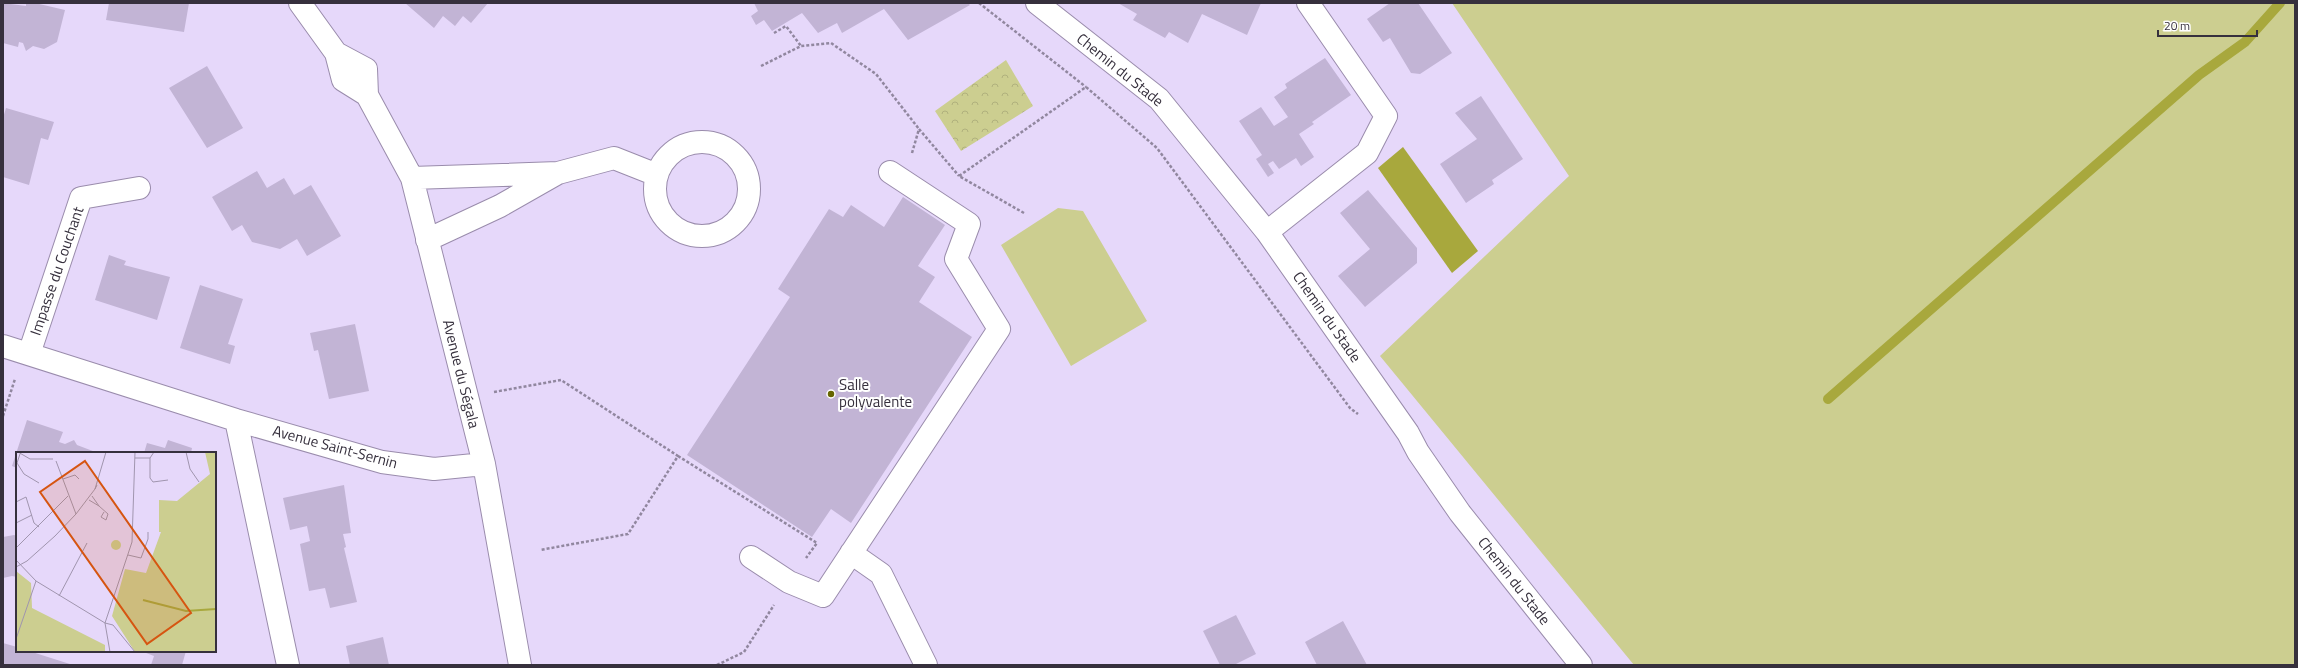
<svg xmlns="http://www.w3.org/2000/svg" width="2298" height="668" font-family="'Titillium Web',sans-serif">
<defs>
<pattern id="park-crowns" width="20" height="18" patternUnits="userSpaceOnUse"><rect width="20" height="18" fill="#ccce90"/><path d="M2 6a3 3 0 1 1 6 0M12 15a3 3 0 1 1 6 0" fill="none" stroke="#b0b17d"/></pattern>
</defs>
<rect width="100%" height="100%" fill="#e6d8fa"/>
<!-- green -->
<path fill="#ccce90" d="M1452 3H2295V665H1634L1380 356 1569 176Z
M1058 208 1083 211 1147 321 1071 366 1001 245Z"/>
<!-- park -->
<path fill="url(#park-crowns)" d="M1006 60 1033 106 961 151 935 111Z"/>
<!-- water -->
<path fill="#a8a83d" d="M1403 147 1478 251 1452 273 1378 168Z"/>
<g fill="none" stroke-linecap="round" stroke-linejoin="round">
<!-- stream -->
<path stroke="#a8a83d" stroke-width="10" d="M1828 399 2199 75 2245 42 2280 3"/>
</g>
<!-- building -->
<path fill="#c2b4d5" d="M3 3 26 6V3H35L65 10 57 42 44 49 33 46 26 51 23 43 19 42 18 47 3 43Z
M109 3H189L184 32 106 20Z
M405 3H488L471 23 463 16 455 26 443 16 434 28Z
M754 3H968L970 5 908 40 884 9 842 33 837 23 818 33 802 13 772 31 764 20 756 25 751 16 758 11Z
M1118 3H1261L1247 35 1202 14 1188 43 1169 32 1165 38 1133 20 1137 14Z
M1390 3H1418L1452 53 1420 74 1411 73 1390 38 1383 42 1367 19Z
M1325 58 1351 95 1312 122 1314 124 1299 134 1314 157 1301 166 1296 158 1279 169 1273 161 1268 164 1274 173 1268 177 1256 159 1262 155 1239 121 1261 107 1274 126 1288 117 1274 97 1287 88 1285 84Z
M207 66 243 128 207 148 169 88Z
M1481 96 1523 159 1492 180 1494 184 1466 203 1440 164 1477 139 1455 113Z
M6 108 54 122 48 140 41 138 29 185 3 177V118Z
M257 171 267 188 284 178 294 195 311 185 341 236 307 256 297 239 280 249 252 242 242 225 232 231 212 197Z
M1368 190 1417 248V263L1365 307 1338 276 1370 249 1340 213Z
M903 197 945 225 918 266 935 277 919 302 972 337 851 523 831 509 812 537 687 455 790 297 778 289 829 209 843 217 851 205 884 227Z
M109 255 126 261 124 265 170 277 157 320 95 300Z
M200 285 243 299 228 344 235 346 230 364 180 348Z
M355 324 369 391 329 399 318 350 314 351 310 333Z
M27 420 63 432 59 442 65 444 74 440 77 445 98 453H17V468L12 466Z
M168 440 192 448 191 453H144L147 443 165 448Z
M344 485 351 533 343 534 346 547 344 548 357 602 330 608 325 588 309 591 300 544 310 541 307 526 290 530 283 498Z
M14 535 17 536V577L12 576 3 578V537Z
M1236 615 1256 654 1234 665H1220L1203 631Z
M1343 621 1367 665H1317L1305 642Z
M383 637 389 665H350L346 646Z
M3 643 17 647V651H29L73 665H3Z
M141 651H186L182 665H151L154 656Z"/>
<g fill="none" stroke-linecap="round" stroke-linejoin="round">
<!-- minor casing -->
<g stroke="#9a8cac" stroke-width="24">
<path id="minor" d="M300 3 336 53 343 80 367 95 366 69 336 53
M1037 3 1159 99 1267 232 1408 433 1418 452 1460 513 1581 665
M367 95 412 178 484 464 520 665
M655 189a47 47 0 1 1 94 0a47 47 0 1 1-94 0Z
M558 173 614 158 657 175
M412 178 558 173 500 206 427 240
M1267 232 1367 153 1386 116 1308 3
M3 346 236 420 382 462 434 469 484 464
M29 354 81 198 139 188
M236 420 288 665
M851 553 881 574 926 665
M751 557 789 582 823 596 999 329 956 259 969 224 890 172"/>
</g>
<!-- path -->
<path stroke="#91879f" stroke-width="2.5" stroke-dasharray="3 2" stroke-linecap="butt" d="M979 3 1086 87
M774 33 786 26 801 46
M761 66 801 46 831 43 876 74 919 129
M912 153 919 129 959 176
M1024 213 959 176 1086 87 1157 148 1350 408 1358 414
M494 392 561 380 678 456 628 534 540 550
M3 416 15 379
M678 456 817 543 806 558
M717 665 744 652 774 605"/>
<!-- minor -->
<use href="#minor" stroke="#fff" stroke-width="22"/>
</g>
<!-- markers -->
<circle fill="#666500" stroke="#fff" stroke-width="1.5" cx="831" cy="394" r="4"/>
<g text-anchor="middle" stroke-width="4" stroke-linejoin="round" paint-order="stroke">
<!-- street labels -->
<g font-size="15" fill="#36303d" stroke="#fff">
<text transform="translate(1120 70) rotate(39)" y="5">Chemin du Stade</text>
<text transform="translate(57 271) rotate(-71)" y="5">Impasse du Couchant</text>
<text transform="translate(1327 317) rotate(55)" y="5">Chemin du Stade</text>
<text transform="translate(461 374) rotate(76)" y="5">Avenue du Ségala</text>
<text transform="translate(335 447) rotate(15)" y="5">Avenue Saint-Sernin</text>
<text transform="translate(1514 581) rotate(52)" y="5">Chemin du Stade</text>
</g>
<!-- poi labels -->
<g font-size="15" fill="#36303d" stroke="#fff" text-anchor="start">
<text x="839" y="390">Salle<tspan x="839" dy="17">polyvalente</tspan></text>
</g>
</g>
<!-- overview -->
<g transform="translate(16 452)">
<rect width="200" height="200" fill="#e6d8fa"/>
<path d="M189 0H200V200H119L96 164 109 117 130 121 145 80H143V48L161 49 194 22ZM95 93a5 5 0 1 1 10 0a5 5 0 1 1-10 0ZM0 119 15 131 16 156 89 193V200H0Z" fill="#ccce90"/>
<path fill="none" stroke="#a8a83d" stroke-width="2" d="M127 148 170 159 200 157"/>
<path fill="none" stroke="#a095ae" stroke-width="1" d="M2 0 14 7H37M170 0 174 17 183 30M4 2 1 11 8 22 23 31M119 6H134L138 0M134 6V26L137 30 152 28M40 9 60 62M47 27 59 23 63 27M81 33 79 37 90 0M73 48 83 54 76 44M0 50 10 45 18 71 23 75M83 54 92 62 90 68 85 65 88 60M0 71 16 63M0 96 52 44M112 103 125 106 132 87V80M0 108 20 129 89 171 97 173 119 200M0 115 11 109 39 84 60 62 79 37M43 144 71 91M0 187 20 129M94 200 89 171 116 90 119 0"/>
<path fill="#d65511" fill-opacity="0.15" stroke="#d65511" stroke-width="2" d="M69 9 175 161 131 192 24 40Z"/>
<rect width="200" height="200" fill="none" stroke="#36303d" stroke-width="2"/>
</g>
<!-- border -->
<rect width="2298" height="668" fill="none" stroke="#36303d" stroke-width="8"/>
<!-- scale -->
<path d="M2158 30v6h99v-6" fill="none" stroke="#36303d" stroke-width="2"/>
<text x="2164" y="30" font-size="12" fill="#36303d" stroke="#ffffff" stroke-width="3" paint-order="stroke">20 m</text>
</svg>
